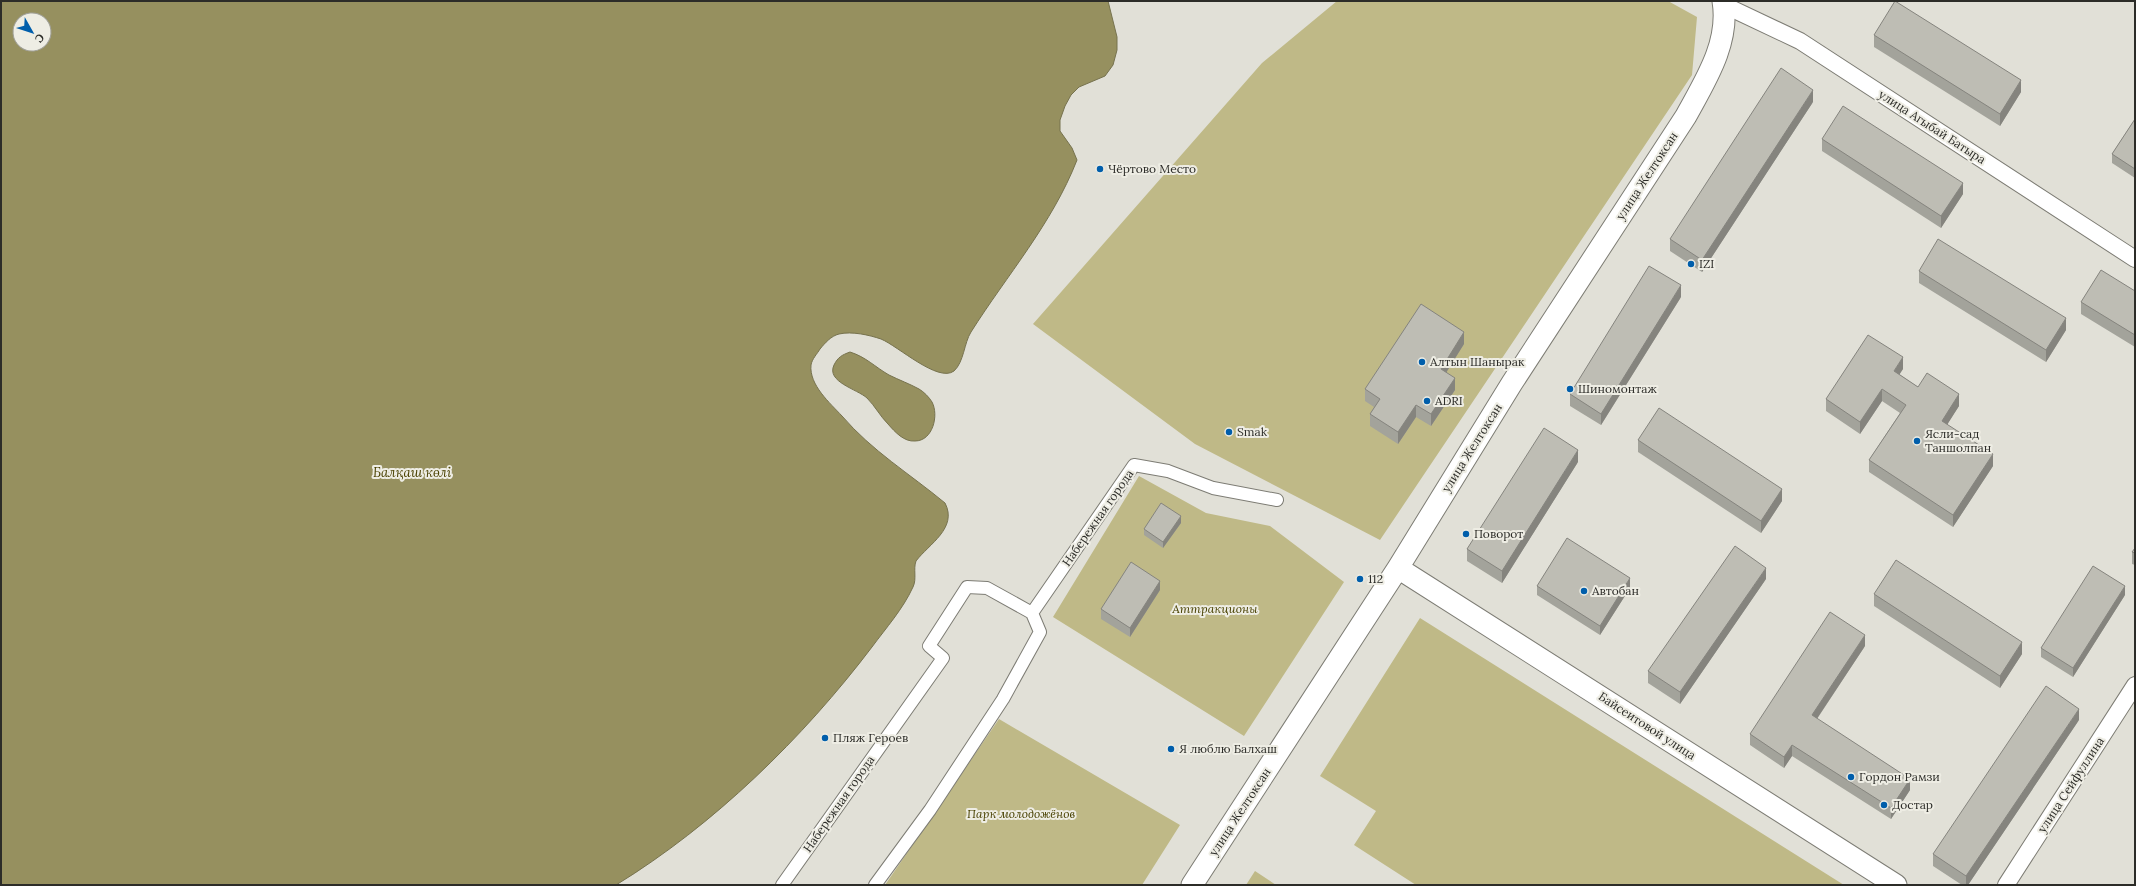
<svg xmlns="http://www.w3.org/2000/svg" width="2136" height="886" font-family="Lora,serif">
<rect width="100%" height="100%" fill="#e1e0d7"/>
<!-- green -->
<path fill="#bfb987" d="M1337 1H1668L1697 17 1692 75 1380 540 1195 444 1033 324 1262 63Z
M1139 476 1206 513 1270 526 1344 582 1244 736 1053 617Z
M1420 618 1844 885H1416L1354 845 1376 811 1320 776Z
M999 719 1180 825 1142 885H885Z
M1255 871 1276 885H1246Z"/>
<!-- water -->
<path fill="#96905f" stroke="#76724e" fill-rule="evenodd" d="M1 1H1108L1117 37V50L1113 65 1105 76 1079 87 1071 95 1065 106 1060 120V131L1072 148 1077 160C1052 224 1007 275 971 332 964 343 964 362 954 371 938 383 898 346 881 339 869 335 852 331 839 334 831 336 825 343 820 349 817 354 812 359 811 365 809 385 830 403 842 416 872 451 910 474 945 503 958 528 929 544 916 561 913 569 917 579 913 587 903 609 886 628 872 647 803 738 714 825 616 885H1ZM20 20H44V44H20Z
M850 352C866 357 875 367 889 375 899 380 910 384 919 389 924 392 929 397 932 402 939 415 933 441 915 441 904 442 895 432 888 424 880 416 875 406 867 398 857 389 826 382 834 365 838 357 842 355 850 352Z"/>
<g fill="none" stroke-linecap="round" stroke-linejoin="round">
<!-- pedestrian casing -->
<g stroke="#7d7c74" stroke-width="14">
<path id="pedestrian" d="M1032 613 1134 465 1168 471 1213 488 1277 500
M782 885 943 658 929 646 967 587 987 588 1032 613 1040 632 1003 699 930 810 875 885"/>
</g>
<!-- minor casing -->
<g stroke="#7d7c74" stroke-width="18">
<path id="minor" d="M1724 5 1800 41 2135 259
M2006 885 2135 685"/>
</g>
<!-- tertiary casing -->
<g stroke="#7d7c74" stroke-width="23">
<path id="tertiary" d="M1398 568 1896 885
M1192 885 1398 568 1512 383 1686 116C1705 81 1730 43 1723 1"/>
</g>
<!-- pedestrian -->
<use href="#pedestrian" stroke="#fff" stroke-width="12"/>
<!-- minor -->
<use href="#minor" stroke="#fff" stroke-width="16"/>
<!-- tertiary -->
<use href="#tertiary" stroke="#fff" stroke-width="21"/>
</g>
<!-- wall -->
<path fill="#a3a39b" d="M1874 35 2021 92 2000 126 1874 47Z
M1813 102 1702 272 1670 251V239Z
M2135 119V178L2112 163V154Z
M1822 139 1963 194 1941 228 1822 151Z
M1919 271 2066 330 2046 362 1919 283Z
M2135 291V347L2081 314V302Z
M1681 297 1601 425 1570 406V394Z
M1464 344 1446 372 1455 390 1431 426 1416 417 1398 444 1370 426V414L1374 407 1365 401V389Z
M1903 369 1899 374 1918 387 1959 406 1947 424 1993 466 1953 527 1869 472V460L1900 413 1882 401 1860 434 1826 411V399Z
M1638 440 1782 501 1761 533 1638 452Z
M1578 462 1502 583 1467 561V549Z
M1181 523 1163 548 1144 535V529Z
M2135 548V565L2132 564V552Z
M1766 579 1680 704 1648 683V671Z
M1537 586 1630 588 1600 635 1537 595Z
M1160 590 1130 637 1101 619V609Z
M1874 594 2022 654 2000 688 1874 606Z
M2125 595 2073 677 2041 657V648Z
M1865 646 1817 719 1910 790 1891 819 1792 756 1784 768 1750 745V734Z
M2079 720 1968 885H1962L1933 866V854Z"/>
<!-- shaded-wall -->
<path fill="#85847e" d="M2021 80V92L2000 126V114Z
M1813 90V102L1702 272V260Z
M1963 183V194L1941 228V216Z
M1681 285V297L1601 425V414Z
M2066 318V330L2046 362V350Z
M1464 332V344L1441 381V369Z
M1903 357V369L1894 383V371Z
M1455 378V390L1431 426V414Z
M1882 389V401L1860 434V422Z
M1959 394V406L1942 433V421Z
M1416 405V417L1398 444V432Z
M1578 450V462L1502 583V571Z
M1993 454V466L1953 527V515Z
M1782 489V501L1761 533V521Z
M1181 516V523L1163 548V542Z
M1766 568V579L1680 704V692Z
M1630 578V588L1600 635V626Z
M1160 581V590L1130 637V628Z
M2125 586V595L2073 677V668Z
M1865 635V646L1812 726V715Z
M2022 642V654L2000 688V676Z
M2079 709V720L1968 885H1966V876Z
M1792 745V756L1784 768V757Z
M1910 779V790L1891 819V808Z"/>
<!-- building -->
<path fill="#bebdb4" stroke="#85847e" d="M1895 1 2021 80 2000 114 1874 35Z
M1781 68 1813 90 1702 260 1670 239Z
M1843 106 1963 183 1941 216 1822 139Z
M2135 119V169L2112 154Z
M1938 239 2066 318 2046 350 1919 271Z
M1649 266 1681 285 1601 414 1570 394Z
M2101 270 2135 291V335L2081 302Z
M1421 304 1464 332 1441 369 1455 378 1431 414 1416 405 1398 432 1370 414 1380 399 1365 389Z
M1868 335 1903 357 1894 371 1918 387 1927 373 1959 394 1942 421 1993 454 1953 515 1869 460 1906 405 1882 389 1860 422 1826 399Z
M1659 408 1782 489 1761 521 1638 440Z
M1544 428 1578 450 1502 571 1467 549Z
M1161 503 1181 516 1163 542 1144 529Z
M1567 538 1630 578 1600 626 1537 586Z
M1735 546 1766 568 1680 692 1648 671Z
M2135 548V553L2132 552Z
M1896 560 2022 642 2000 676 1874 594Z
M1131 562 1160 581 1130 628 1101 609Z
M2093 566 2125 586 2073 668 2041 648Z
M1830 612 1865 635 1812 715 1910 779 1891 808 1792 745 1784 757 1750 734Z
M2046 686 2079 709 1966 876 1933 854Z"/>
<!-- markers -->
<g fill="#005eab" stroke="#eeede4" stroke-width="1.5">
<circle cx="1100" cy="169" r="4"/>
<circle cx="1691" cy="264" r="4"/>
<circle cx="1422" cy="362" r="4"/>
<circle cx="1570" cy="389" r="4"/>
<circle cx="1427" cy="401" r="4"/>
<circle cx="1229" cy="432" r="4"/>
<circle cx="1917" cy="441" r="4"/>
<circle cx="1466" cy="534" r="4"/>
<circle cx="1360" cy="579" r="4"/>
<circle cx="1584" cy="591" r="4"/>
<circle cx="825" cy="738" r="4"/>
<circle cx="1171" cy="749" r="4"/>
<circle cx="1851" cy="777" r="4"/>
<circle cx="1884" cy="805" r="4"/>
</g>
<g text-anchor="middle" stroke-width="4" stroke-linejoin="round" paint-order="stroke">
<!-- street labels -->
<g font-size="12" fill="#2c2c28" stroke="#eeede4">
<text transform="translate(1932 127) rotate(33)" y="4">улица Агыбай Батыра</text>
<text transform="translate(1647 176) rotate(-57)" y="4">улица Желтоксан</text>
<text transform="translate(1472 448) rotate(-58)" y="4">улица Желтоксан</text>
<text transform="translate(1098 518) rotate(-55)" y="4">Набережная города</text>
<text transform="translate(1647 726) rotate(33)" y="4">Байсеитовой улица</text>
<text transform="translate(2071 785) rotate(-57)" y="4">улица Сейфуллина</text>
<text transform="translate(839 804) rotate(-55)" y="4">Набережная города</text>
<text transform="translate(1240 812) rotate(-57)" y="4">улица Желтоксан</text>
</g>
<!-- poi labels -->
<g font-size="12" fill="#2c2c28" stroke="#eeede4" text-anchor="start">
<text x="1108" y="173">Чёртово Место</text>
<text x="1699" y="268">IZI</text>
<text x="1430" y="366">Алтын Шанырак</text>
<text x="1578" y="393">Шиномонтаж</text>
<text x="1435" y="405">ADRI</text>
<text x="1237" y="436">Smak</text>
<text x="1925" y="438">Ясли-сад<tspan x="1925" dy="14">Таншолпан</tspan></text>
<text x="1474" y="538">Поворот</text>
<text x="1368" y="583">112</text>
<text x="1592" y="595">Автобан</text>
<text x="833" y="742">Пляж Героев</text>
<text x="1179" y="753">Я люблю Балхаш</text>
<text x="1859" y="781">Гордон Рамзи</text>
<text x="1892" y="809">Достар</text>
</g>
<!-- park labels -->
<g font-size="12" font-style="italic" fill="#484100" stroke="#eeede4">
<text x="1215" y="613">Аттракционы</text>
<text x="1021" y="818">Парк молодожёнов</text>
</g>
<!-- water labels -->
<g font-size="13" font-style="italic" fill="#494100" stroke="#eeede4">
<text x="412" y="477">Балқаш көлі</text>
</g>
</g>
<!-- border -->
<rect width="2136" height="886" fill="none" stroke="#2c2c28" stroke-width="4"/>
<!-- north arrow -->
<g transform="translate(32 32) rotate(129)"><circle r="19" fill="#eeede4" stroke="#a0a099"/>
<path d="M0-3L7 15L0 10L-7 15Z" fill="#005eab"/>
<text y="-6" font-size="11" font-weight="bold" text-anchor="middle" fill="#2c2c28">С</text>
</g>
</svg>
